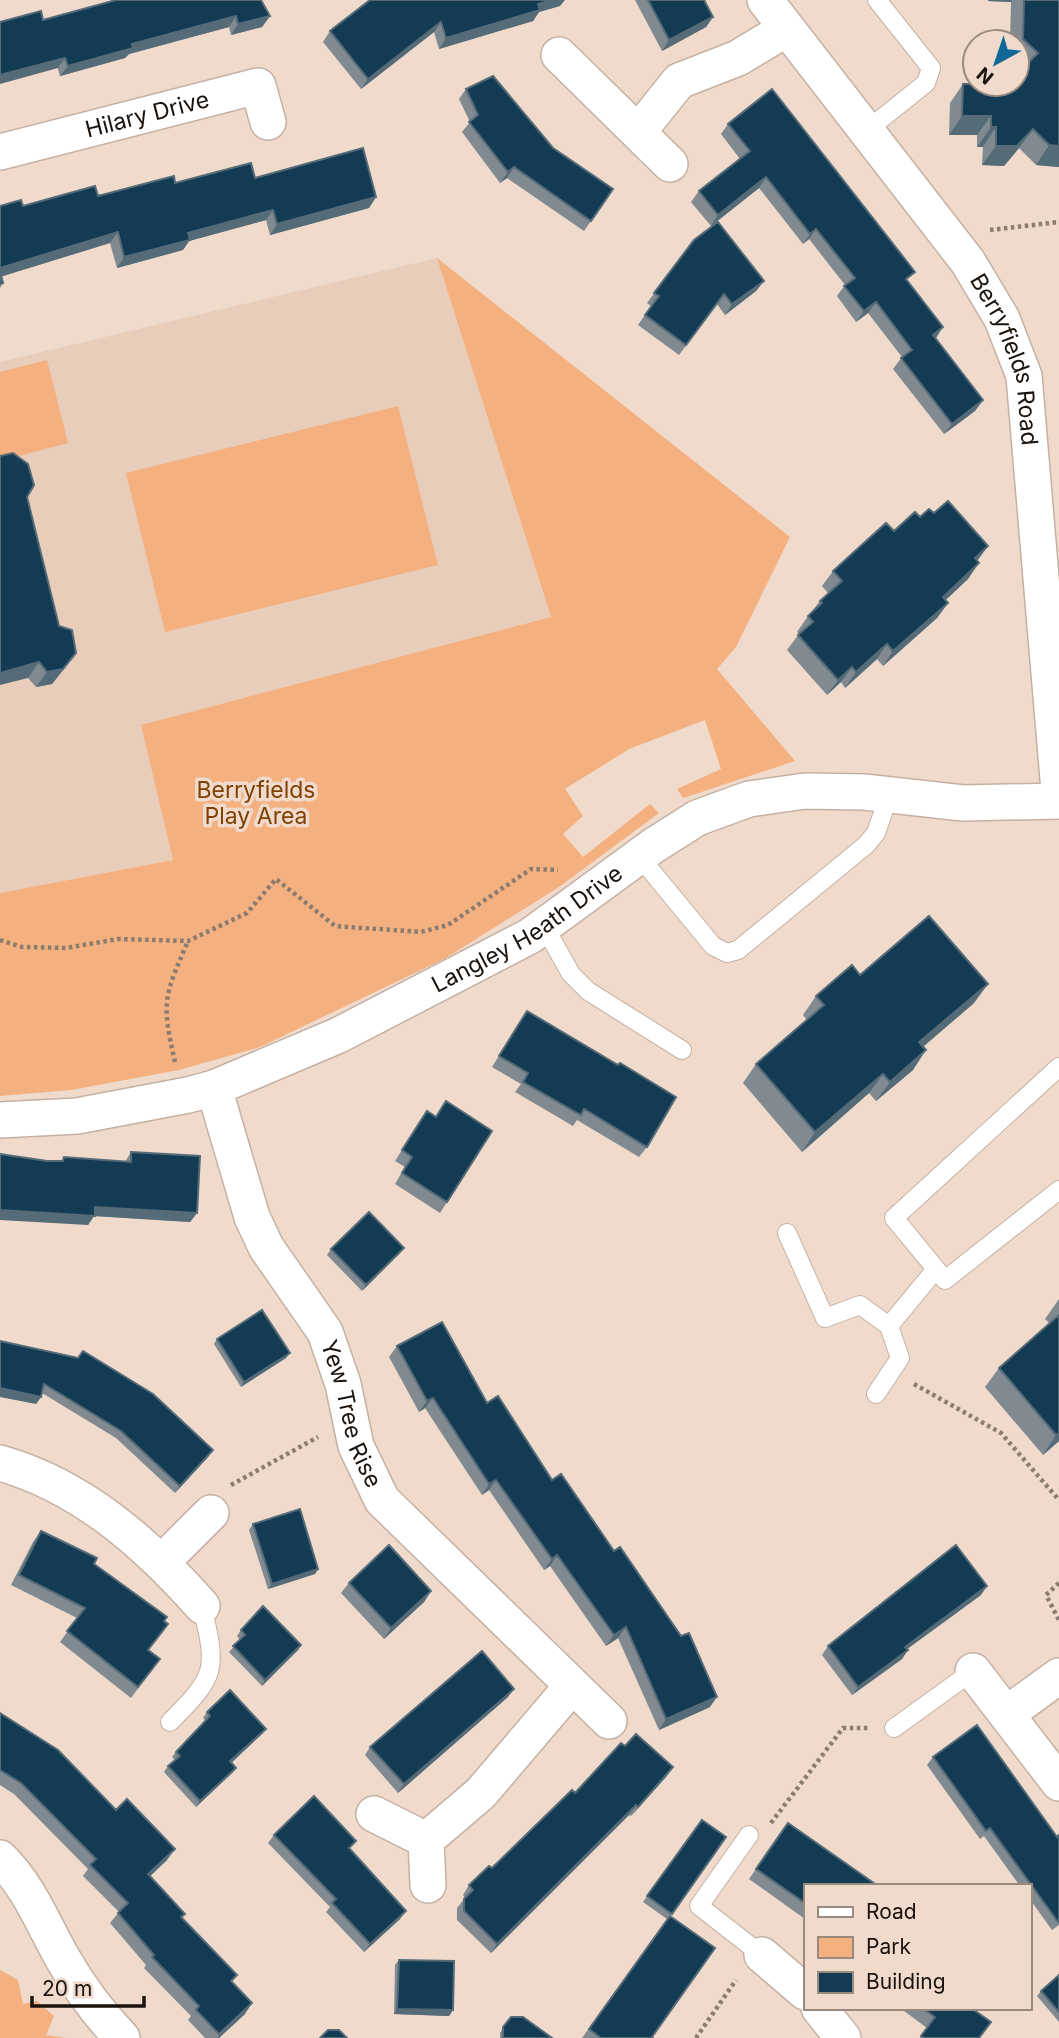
<svg xmlns="http://www.w3.org/2000/svg" width="1059" height="2038" font-family="Inter,sans-serif">
<rect width="100%" height="100%" fill="#efdacc"/>
<!-- built -->
<path fill="#e8cdba" d="M437 258 551 617 142 725 173 860 0 893V362Z"/>
<!-- green -->
<path fill="#f4b07f" d="M437 258 790 537 736 647 717 669 795 761 683 798 677 789 721 769 705 720 629 749 565 789 583 816 563 834 583 857 650 804 659 813 559 887 444 959 260 1047 179 1070 71 1090 0 1096V893L173 860 141 725 551 617Z
M47 360 68 443 0 461V372Z
M398 406 438 565 165 632 126 473Z
M0 1970 18 1980 23 2004 37 2001 54 2016 46 2035 66 2038H0Z"/>
<g fill="none" stroke-linecap="round" stroke-linejoin="round">
<!-- lane casing -->
<g stroke="#c5b1a3" stroke-width="20">
<path id="lane" d="M866 131 926 83 931 68 877 0
M639 856 713 946 727 953 738 950 866 845 876 833 889 795
M544 926 571 974 588 991 682 1050
M1059 1067 894 1218 945 1280 1059 1190
M787 1233 825 1318 860 1305 889 1326 936 1269
M876 1394 900 1358 889 1326
M170 1722C217 1675 217 1670 202 1606
M894 1728 973 1671
M749 1835 699 1906 762 1955"/>
</g>
<!-- street casing -->
<g stroke="#c5b1a3" stroke-width="38">
<g id="street">
<path id="s1" d="M765 0 968 262 1002 319 1024 376 1059 791"/>
<path d="M559 55 670 164"/>
<path d="M639 131 679 81 738 58 786 29"/>
<path id="s2" d="M0 152 258 86 268 122"/>
<path id="s3" d="M214 1088 252 1217 266 1247 325 1332 343 1384 356 1446 382 1500 609 1721"/>
<path id="s4" d="M0 1120 77 1116 188 1095 214 1088 339 1035 530 936 653 846 697 818 749 799 805 791 864 792 963 803 1059 801"/>
<path d="M0 1463C82 1486 147 1544 202 1606"/>
<path d="M163 1561 211 1513"/>
<path d="M973 1671 1059 1783"/>
<path d="M1008 1713 1059 1676"/>
<path d="M374 1814 426 1840 428 1885"/>
<path d="M426 1840 481 1793 572 1686"/>
<path d="M0 1858C29 1886 43 1924 63 1959 79 1987 100 2015 122 2038"/>
<path d="M762 1955 805 1992"/>
<path d="M819 2008 843 2038"/>
</g>
</g>
<!-- path -->
<path stroke="#8b7c72" stroke-width="4.5" stroke-dasharray="3.5 3.5" stroke-linecap="butt" d="M990 230 1059 222
M0 940 22 947 66 948 118 939 188 941 247 913 276 879 335 926 421 932 448 925 531 869 558 870
M175 1062C161 1001 164 997 188 941
M914 1384 1001 1433 1059 1500
M231 1485 318 1437
M1059 1583 1046 1595 1059 1620
M771 1823 843 1728H869
M696 2038 736 1980"/>
<!-- lane -->
<use href="#lane" stroke="#fff" stroke-width="18"/>
<!-- street -->
<use href="#street" stroke="#fff" stroke-width="35"/>
</g>
<!-- wall -->
<path fill="#818a90" d="M635 0H705V1L713 17 706 27 662 51Z
M988 0H1059V167L1036 165 1019 148 1004 166 982 165 983 147H977V135H949L950 103 963 84H1017L1021 70 1017 65V42H1010L1011 2 988 1Z
M560 6 539 12 533 21 439 49 434 32 361 89 323 42 330 31Z
M270 16 262 27 231 35 229 27 129 54 125 58 60 76 43 20Z
M466 89 613 189 584 231 507 178 500 183 462 132 470 122 459 99Z
M728 124 908 281 936 338H935L983 400 975 411 944 434 893 369 902 357 868 313 856 322 837 296 845 285 809 239 803 244 759 188 711 226 691 202 699 191 740 159 721 134Z
M255 178 376 197 369 208 270 235 266 220 189 241 183 250 117 268 110 243 2 276 3 283 0 288V206H23L175 183Z
M694 240 764 281 756 291 725 315 717 304 679 355 638 325 651 306 647 303Z
M27 497 65 668 52 684 36 687 28 678Z
M934 513 988 546 977 561 968 579 945 600 948 603 937 618 883 666 877 659 845 688 841 682 827 695 787 650 799 634 797 632 808 616 820 601 828 593 822 586 833 571 894 531 920 517Z
M860 975 974 1003 923 1047 913 1070 876 1101 869 1093 802 1152 743 1083 756 1064 807 1020 803 1015 816 996Z
M527 1011 647 1147 639 1157 577 1120 573 1126 515 1092 521 1084 492 1067Z
M427 1111 436 1117 447 1202 440 1213 395 1184 405 1167 395 1161Z
M131 1152 197 1213 190 1222 94 1216 88 1225 47 1161H61L64 1157 125 1162Z
M331 1249 400 1253 362 1291 327 1255Z
M1059 1299V1441L1043 1455 985 1387 999 1368 1049 1323 1045 1319Z
M217 1339 286 1358 241 1387 214 1344Z
M0 1341 213 1450 207 1458 175 1493 116 1438 42 1393 41 1397 36 1404Z
M397 1346 487 1403 552 1480 710 1707 659 1730 618 1638 606 1646 550 1566 544 1570 489 1490 482 1495 425 1408 419 1412 389 1357Z
M253 1524 318 1569 315 1574 268 1589 249 1530Z
M41 1531 94 1564 148 1651 160 1659 131 1698 60 1642 77 1618 11 1585 33 1542Z
M349 1583 431 1591 424 1602 384 1639 341 1593Z
M981 1595 907 1649 902 1659 852 1695 822 1655 828 1646Z
M241 1630 301 1645 298 1650 262 1686 229 1652 240 1640 237 1636Z
M508 1697 398 1793 365 1755 370 1747Z
M207 1712 266 1729 262 1734 231 1762 236 1768 232 1773 196 1807 164 1772 168 1766 175 1760 172 1757 176 1752 206 1721 203 1718Z
M0 1713 116 1810 167 1860 150 1876 185 1914 182 1918 237 1975 232 1982 245 2014 219 2038H205L188 2020 191 2016 144 1968 146 1965 110 1923 119 1912 83 1876 88 1869 14 1794 0 1785Z
M933 1757 1057 1837 1059 1925 1052 1930 1029 1898V1886H1020L984 1836 980 1839 927 1765Z
M666 1777 631 1816 629 1815 491 1953 457 1920V1908L465 1898 463 1895 469 1885 492 1868Z
M702 1820 726 1837 670 1916 652 2037 653 2038H582L667 1919 643 1902Z
M788 1823 805 1886V1919L749 1879Z
M274 1835 350 1850 400 1919 364 1952 326 1912 330 1907 268 1843Z
M399 1960 453 2010 449 2016 394 2014 395 1965Z
M1059 1975V2022L1037 1996 1041 1991Z
M900 2008H971L979 2038H920L927 2028Z
M511 2017 552 2038H500V2033Z"/>
<!-- shaded-wall -->
<path fill="#556b78" d="M553 0H565L560 6 539 12 533 21 439 49 446 38 538 4Z
M989 0H1012L1011 2 988 1Z
M236 16 229 27 129 54 125 58 60 76 68 66 132 44Z
M270 16 262 27 231 35 238 24Z
M713 17 706 27 662 51 669 40Z
M441 22 434 32 361 89 368 79Z
M65 58 58 68 0 84V75Z
M962 116H991L977 135H949Z
M991 127H996L983 147H977Z
M1033 129 1019 148 1004 166 982 165 996 146Z
M1049 145 1059 146V167L1036 165Z
M514 167 507 178 500 183 508 172Z
M766 177 759 188 711 226 718 215Z
M376 197 369 208 270 235 277 224Z
M273 210 266 220 189 241 183 250 117 268 124 257 188 233Z
M816 229 809 239 803 244 810 234Z
M118 232 110 243 0 277V268Z
M764 281 756 291 725 315 732 304Z
M876 302 868 313 856 322 864 311Z
M943 327 936 338 925 346 933 335Z
M983 400 975 411 944 434 952 424Z
M988 546 977 561 975 558Z
M979 563 968 579 932 613 943 597Z
M948 603 937 618 883 666 893 651Z
M887 644 877 659 845 688 856 672Z
M76 653 52 684 36 687 47 672Z
M39 662 28 678 0 685V673Z
M852 667 841 682 827 695 838 680Z
M988 984 974 1003 905 1062 919 1042Z
M926 1050 913 1070 876 1101 890 1082Z
M883 1074 869 1093 802 1152 815 1132Z
M95 1207 197 1213 190 1222 94 1216 88 1225 0 1220V1210Z
M404 1248 400 1253 362 1291 366 1285Z
M290 1353 286 1358 241 1387 244 1382Z
M0 1388 41 1397 36 1404 0 1397Z
M433 1398 425 1408 419 1412 427 1401Z
M1059 1433V1441L1043 1455 1056 1435Z
M213 1450 207 1458 175 1493 180 1486Z
M496 1480 489 1490 482 1495 489 1484Z
M557 1555 550 1566 544 1570 552 1559Z
M318 1569 315 1574 268 1589 272 1584Z
M987 1586 981 1595 899 1655 905 1647Z
M431 1591 424 1602 384 1639 391 1628Z
M626 1627 618 1638 606 1646 614 1635Z
M301 1645 298 1650 262 1686 265 1680Z
M908 1650 902 1659 852 1695 858 1687Z
M514 1689 508 1697 398 1793 404 1784Z
M717 1697 710 1707 659 1730 666 1719Z
M266 1729 262 1734 227 1767 230 1761Z
M673 1767 666 1777 631 1816 638 1807Z
M236 1768 232 1773 196 1807 200 1801Z
M636 1805 629 1815 491 1953 497 1944Z
M175 1849 167 1860 141 1885 148 1874Z
M406 1911 400 1919 364 1952 370 1944Z
M252 2003 245 2014 219 2038H217Z
M397 2009 453 2010 449 2016 394 2014Z"/>
<!-- building -->
<path fill="#133b54" stroke="#556b78" stroke-width="2" d="M116 0H261L270 16 238 24 236 16 132 44 133 48 68 66 65 58 0 75V22L41 11 43 20Z
M370 0H553L538 4 540 10 446 38 441 22 368 79 330 31Z
M648 0H704L713 17 669 40Z
M1024 0H1059V146L1049 145 1033 129 1017 146H996V127H991V116H962L963 84H1017V74L1038 53 1023 39Z
M493 76 553 148 613 189 591 221 514 167 508 172 469 122 478 115 466 89Z
M772 89 915 272 906 279 943 327 933 335 983 400 952 424 901 358 912 350 876 302 864 311 844 286 855 278 816 229 810 234 766 177 718 215 699 191 750 151 728 124Z
M363 148 376 197 277 224 273 210 188 233 190 240 124 257 118 232 0 268V206L21 200 23 206 95 186 98 196 174 176 175 183 251 163 255 178Z
M718 222 764 281 732 304 724 294 686 345 645 315 659 296 654 293 694 240Z
M0 271 3 283 0 284Z
M13 453 28 464 34 485 27 497 59 626 72 630 76 653 63 669 47 672 39 662 0 673V456Z
M948 501 988 546 975 558 979 563 943 597 948 603 893 651 887 644 856 672 852 667 838 680 798 635 813 622 808 616 822 603 820 601 842 581 833 571 886 523 894 531 915 512 920 517 929 509 934 513Z
M929 916 988 984 919 1042 926 1050 890 1082 883 1074 815 1132 756 1064 824 1005 816 996 852 965 860 975Z
M527 1011 618 1065 620 1063 676 1097 647 1147 584 1109 581 1115 523 1082 528 1073 499 1056Z
M446 1101 492 1131 447 1202 402 1173 412 1157 402 1150 427 1111 436 1117Z
M131 1152 200 1156 197 1213 95 1207V1216L0 1210V1154L47 1161H63L64 1157 131 1162Z
M369 1212 404 1248 366 1285 331 1249Z
M262 1310 290 1353 244 1382 217 1339Z
M1059 1315V1433L1056 1435 999 1368Z
M442 1322 487 1403 498 1396 552 1480 561 1474 614 1551 620 1547 681 1636 689 1633 717 1697 666 1719 626 1627 614 1635 557 1555 552 1559 496 1480 489 1484 433 1398 427 1401 397 1346Z
M0 1341 78 1358 83 1351 153 1394 213 1450 180 1486 121 1431 44 1384 41 1397 0 1388Z
M300 1509 318 1569 272 1584 253 1524Z
M41 1531 97 1558 94 1564 167 1617 164 1621 168 1624 148 1650 160 1659 138 1687 67 1631 85 1608 19 1575Z
M389 1545 431 1591 391 1628 349 1583Z
M956 1545 987 1586 905 1647 908 1650 858 1687 828 1646Z
M263 1606 301 1645 265 1680 233 1646 245 1635 241 1630Z
M482 1651 514 1689 404 1784 370 1747Z
M230 1690 266 1729 230 1761 236 1768 200 1801 168 1766 180 1756 176 1752 210 1716 207 1712Z
M0 1713 58 1750 116 1810 127 1799 175 1849 148 1874 185 1914 181 1917 237 1975 231 1981 252 2003 219 2034 196 2010 199 2006 152 1957 154 1955 118 1913 128 1903 90 1865 96 1859 21 1783 0 1770Z
M977 1725 1057 1837 1059 1835V1921L1058 1922 990 1828 986 1831 933 1757Z
M636 1734 673 1767 638 1807 636 1805 497 1944 464 1911V1899L473 1890 469 1885 489 1866 492 1868 572 1790 575 1793 621 1743 625 1746Z
M314 1796 356 1841 349 1848 406 1911 370 1944 332 1903 336 1899 274 1835Z
M702 1820 726 1837 672 1914 647 1896Z
M788 1823 878 1886H805V1903L756 1869Z
M670 1916 715 1948 652 2037 653 2038H601L589 2029Z
M399 1960 454 1961 453 2010 397 2009Z
M1059 1975V2012L1041 1991Z
M922 2008H971L991 2022 979 2038H924L921 2036 935 2017Z
M511 2017H523L552 2038H503V2027Z
M328 2030H339L347 2038H320Z"/>
<g text-anchor="middle" stroke-width="7" stroke-linejoin="round" paint-order="stroke">
<!-- street labels -->
<g font-size="23" fill="#19120d" stroke="#efdacc">
<text dy="8" stroke="none"><textPath href="#s2" startOffset="152">Hilary Drive</textPath></text>
<text dy="8" stroke="none"><textPath href="#s1" startOffset="438">Berryfields Road</textPath></text>
<text dy="8" stroke="none"><textPath href="#s4" startOffset="569">Langley Heath Drive</textPath></text>
<text dy="8" stroke="none"><textPath href="#s3" startOffset="357">Yew Tree Rise</textPath></text>
</g>
<!-- park labels -->
<g font-size="23" fill="#804203" stroke="#efdacc">
<text x="256" y="798">Berryfields<tspan x="256" dy="26">Play Area</tspan></text>
</g>
</g>
<!-- legend -->
<rect x="804" y="1884" width="228" height="126" fill="#efdacc" stroke="#998a80" stroke-width="2"/>
<rect x="818" y="1907" width="35" height="10" fill="#ffffff" stroke="#998a80" stroke-width="2"/>
<text x="866" y="1919" font-size="21" fill="#19120d">Road</text>
<rect x="818" y="1937" width="35" height="21" fill="#f4b07f" stroke="#998a80" stroke-width="2"/>
<text x="866" y="1954" font-size="21" fill="#19120d">Park</text>
<rect x="818" y="1972" width="35" height="21" fill="#133b54" stroke="#998a80" stroke-width="2"/>
<text x="866" y="1989" font-size="21" fill="#19120d">Building</text>
<!-- north arrow -->
<g transform="translate(996 63) rotate(220)"><circle r="33" fill="#efdacc" stroke="#998a80" stroke-width="2"/>
<path d="M0-5L12 26L0 18L-12 26Z" fill="#116898"/>
<text y="-10" font-size="19" font-weight="bold" text-anchor="middle" fill="#19120d">N</text>
</g>
<!-- scale -->
<path d="M32 1996v10h112v-10" fill="none" stroke="#19120d" stroke-width="3.5"/>
<text x="42" y="1996" font-size="21" fill="#19120d" stroke="#efdacc" stroke-width="5" paint-order="stroke">20 m</text>
</svg>
